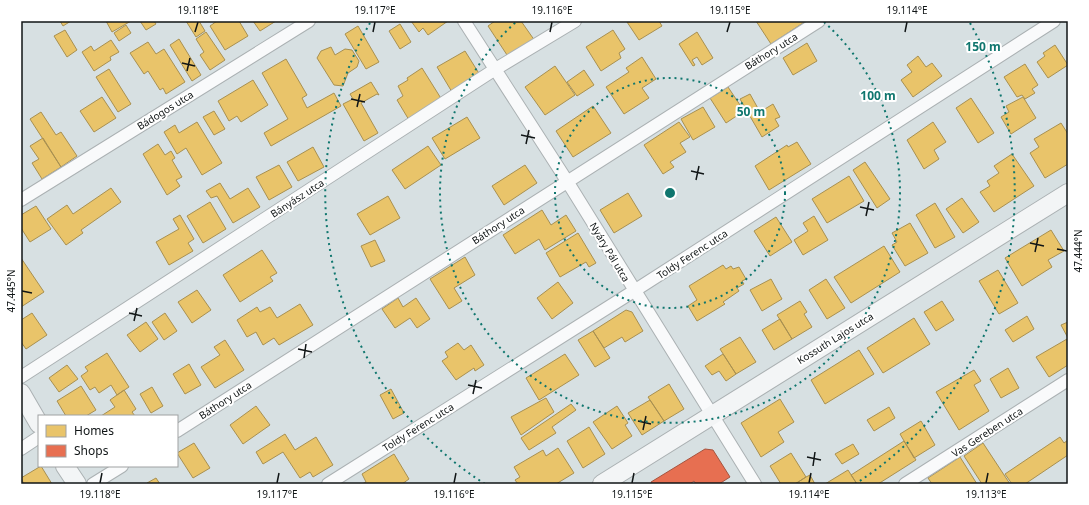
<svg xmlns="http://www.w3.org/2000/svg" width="1089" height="505" font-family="'Noto Sans',sans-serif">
<rect width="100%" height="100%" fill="#d7e0e2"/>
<!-- homes -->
<path fill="#e9c46a" stroke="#a89051" d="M60 21H71L63 26Z
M106 21H131L112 32Z
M140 21H154L156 24 146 30Z
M186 21H199L205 31 196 37Z
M217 21H239L248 36 225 50 210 26Z
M253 21H276L260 31Z
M411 21H448L428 35 423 28 419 32Z
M495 21H521L535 41 509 58 488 26Z
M659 21 662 26 639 40 627 22Z
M756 21H806L771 44Z
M400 24 411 42 400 49 389 31Z
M126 25 131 33 119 41 114 33Z
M358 26 379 62 366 69 345 34Z
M65 30 77 50 67 57 54 36Z
M613 30 625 49 619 53 621 58 601 71 586 47Z
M206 32 225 60 210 70 200 55 204 52 196 39Z
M697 32 713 58 702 65 697 57 692 60 695 65 693 66 679 44Z
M179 39 201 75 192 81 170 45Z
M111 40 119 52 110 57 111 60 94 71 82 52 91 46 94 51Z
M148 42 156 54 164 49 185 82 166 94 163 88 160 90 148 71 144 74 130 53Z
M807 43 817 61 793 75 783 58Z
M1055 45 1068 65 1048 78 1037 62 1045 56 1043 53Z
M331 47 335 55 345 49 352 50 359 61 357 67 348 73 343 86 334 85 317 58 321 51Z
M465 51 480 75 452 92 437 67Z
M918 56 926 67 932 63 942 76 913 97 901 80 912 72 907 65Z
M642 57 656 79 642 88 649 98 624 114 606 87 629 72 626 68Z
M286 59 307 95 302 98 307 108 334 93 341 106 271 146 264 133 288 119 262 73Z
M1025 64 1038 85 1032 89 1035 93 1025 99 1022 95 1017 97 1004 77Z
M555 66 575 95 545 115 525 87Z
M422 68 442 100 409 120 397 100 403 96 398 86 408 80 407 78Z
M109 69 131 104 118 112 96 77Z
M584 70 594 85 577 96 567 82Z
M253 80 268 105 241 122 237 116 229 121 218 101Z
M371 82 379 95 377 94 361 103 378 133 364 141 343 104 353 99 350 94Z
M728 87 744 111 726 123 710 98Z
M750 94 760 112 773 104 780 117 775 119 779 126 762 137 740 99Z
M102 97 116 118 94 132 80 111Z
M1023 97 1036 118 1011 134 1001 117 1009 112 1006 106Z
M971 98 994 133 978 143 956 108Z
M593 106 611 133 573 157 556 131Z
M703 107 715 127 693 140 681 119Z
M214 111 225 129 214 135 203 117Z
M41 112 56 135 61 132 77 156 61 167 30 119Z
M467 117 480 138 445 159 432 138Z
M197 122 222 163 202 175 186 148 177 154 164 132 175 125 179 133Z
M679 122 690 137 680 143 686 152 670 162 674 167 663 174 644 145Z
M933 122 946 142 934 150 939 159 924 169 907 140Z
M1061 123 1068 134V164L1045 178 1030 153 1039 147 1034 139Z
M43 138 61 167 42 179 32 163 39 159 30 146Z
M797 142 811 164 769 190 755 166 787 145 788 147Z
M158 144 165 155 171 151 175 158 172 160 182 177 176 180 180 186 167 195 143 154Z
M428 146 441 165 405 189 392 170Z
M313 147 324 167 298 181 287 162Z
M1012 154 1034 186 994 212 980 192 990 186 987 181 999 173 994 166Z
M865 162 890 199 877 208 853 170Z
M279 165 292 187 269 200 256 177Z
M525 165 537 183 504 205 492 186Z
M849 176 864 201 827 223 812 199Z
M220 183 230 199 248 188 260 207 233 223 217 196 211 198 206 191Z
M111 188 121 202 81 230 83 233 66 245 47 219 67 205 73 214Z
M628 193 642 216 614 233 600 210Z
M388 196 400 218 370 235 357 214Z
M962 198 979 222 963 233 946 209Z
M210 202 226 229 203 243 187 216Z
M935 203 955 237 935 248 916 215Z
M36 206 51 229 30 242 21 228V215Z
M542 210 551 225 566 215 576 231 545 250 539 239 515 254 503 235Z
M180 215 194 239 188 243 193 251 169 265 156 242 179 229 173 219Z
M814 216 828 240 803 255 794 240 808 231 803 223Z
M776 217 792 242 770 256 754 231Z
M910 223 928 253 905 266 892 245 897 242 892 233Z
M1051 230 1064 251 1048 260 1052 267 1022 286 1005 258Z
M578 233 596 263 589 267 586 262 560 277 546 253Z
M375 240 385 261 371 267 361 246Z
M884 246 900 272 851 303 834 277Z
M262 250 277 273 270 277 273 281 240 302 223 275Z
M465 257 475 275 454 288 462 301 449 309 430 279Z
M21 258 44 292 21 307Z
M723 265 726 269 731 266 733 269 739 267 746 279 742 281 744 284 737 288 739 291 723 302 725 304 697 321 688 306 697 300 689 286Z
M998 270 1018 303 999 314 979 281Z
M771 279 782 299 762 311 750 290Z
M826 279 845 308 827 319 809 290Z
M558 282 573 303 552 319 537 298Z
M197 290 211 310 192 323 178 302Z
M398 298 403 307 416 298 430 319 417 328 410 318 395 328 382 309Z
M800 301 807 312 804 314 812 327 792 339 777 315Z
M942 301 954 320 936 331 924 312Z
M300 304 313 325 279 345 274 338 263 345 256 332 247 337 237 320 257 307 260 312 270 307 277 318Z
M626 310 632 312 643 331 625 342 622 337 604 348 593 331Z
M32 313 47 335 26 349 21 342V320Z
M165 313 177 331 164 340 152 322Z
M1027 316 1034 329 1013 342 1005 330Z
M914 318 930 344 883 373 867 348Z
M780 319 792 339 774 350 762 330Z
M146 322 158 339 140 352 127 335Z
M1068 322V338L1061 325Z
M593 331 610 358 595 367 578 340Z
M740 337 756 362 736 374 720 349Z
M1067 339 1068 365 1049 377 1036 357Z
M225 340 244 370 215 388 201 367 220 355 214 347Z
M458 343 464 350 471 345 484 365 475 371 474 368 456 380 442 361 448 357 445 352Z
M859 350 874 374 825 404 811 380Z
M107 353 129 387 117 395 111 385 99 393 95 387 90 390 81 376 88 371 85 367Z
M565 354 579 375 539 400 526 378Z
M723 354 736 374 726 381 719 371 712 375 705 366Z
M189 364 201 385 185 394 173 374Z
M67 365 78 379 59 392 49 378Z
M1008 368 1019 388 1001 398 990 379Z
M974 370 981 381 974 385 989 411 959 430 936 392Z
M669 384 684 409 664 421 648 397Z
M81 386 96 410 86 416H66L57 401Z
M152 387 163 406 151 413 140 394Z
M391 389 404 413 393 419 380 395Z
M124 390 136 409 132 412 135 416H101L115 407 110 400Z
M546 398 554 412 521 435 511 417Z
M780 399 794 422 778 432 784 442 761 457 741 423Z
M650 400 664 421 642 435 628 413Z
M571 404 576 410 552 427 556 433 529 450 521 438Z
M256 406 270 425 243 444 230 425Z
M617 406 628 423 625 425 632 436 612 449 593 422Z
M889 407 895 418 874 431 867 420Z
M921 421 935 445 914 458 900 434Z
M589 427 605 454 583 468 567 441Z
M285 434 295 450 316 437 333 465 313 477 310 472 300 478 283 452 263 464 256 452Z
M1060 437 1064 443 1068 440V455L1025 484H1012L1005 474Z
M904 441 916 460 878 484H857L851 475Z
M194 443 210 468 193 478 177 453Z
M983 443 1010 484H982L964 456Z
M853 444 859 454 842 464 835 454Z
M558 448 574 473 556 484H518L515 480 520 477 514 467 543 450 546 456Z
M791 453 806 477 795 484H781L770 466Z
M394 454 409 479 402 484H362L366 482 362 474Z
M960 457 977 484H932L928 478Z
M41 466 52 484H24L21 478Z
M848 470 857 484H825Z
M810 475 815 484H795L806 477Z
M156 478 160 484H148L147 483Z"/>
<!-- shops -->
<path fill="#e76f51" stroke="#a6543f" d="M705 449 713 450 730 477 719 484H696L694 481 690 484H652L651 482Z"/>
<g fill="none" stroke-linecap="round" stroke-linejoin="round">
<!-- street casing -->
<g stroke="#abb1b3" stroke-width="14">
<path id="street" d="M464 21 567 181 755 484
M21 200 309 21
M21 377 494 70 575 21
M177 431 819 21
M21 449 39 437
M93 484 122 466
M328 484 634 291 1054 21
M905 484 1068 380"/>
</g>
<!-- secondary casing -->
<g stroke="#abb1b3" stroke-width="20">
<path id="secondary" d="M21 393 39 424
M65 466 77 484
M602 484 1068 193"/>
</g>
<!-- street -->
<use href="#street" stroke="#f9fafb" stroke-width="12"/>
<!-- secondary -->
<use href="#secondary" stroke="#f3f5f6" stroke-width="18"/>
</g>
<!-- ticks -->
<path fill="none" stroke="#101516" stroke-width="1.5" d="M195 32 198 22M373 32 375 22M550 32 552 22M727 32 730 22M905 32 907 22M182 63 195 66M187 71 190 58M351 99 365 102M357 107 360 94M521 135 535 138M526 144 529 130M691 171 704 174M696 180 699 166M860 207 874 210M866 216 869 202M1030 243 1044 246M1057 249 1067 251M1035 252 1038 238M22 291 32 293M129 313 142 316M134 321 137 308M298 349 312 352M304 358 306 344M468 385 482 388M473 394 476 380M638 421 651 424M643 430 646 416M807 457 821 460M813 466 815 452M100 483 102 473M277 483 279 473M454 483 456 473M632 483 634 473M809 483 811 473M986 483 988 473"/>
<!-- distance rings -->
<g fill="none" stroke="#0f766e" stroke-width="2" stroke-dasharray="2 4">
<circle cx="670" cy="193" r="115"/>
<path d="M824 22A230 230 0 1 1 516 22"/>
<path d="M485 484A345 345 0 0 1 370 23M970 23A345 345 0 0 1 855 484"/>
</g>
<g text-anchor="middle" stroke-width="4" stroke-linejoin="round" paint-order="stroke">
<!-- street labels -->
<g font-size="10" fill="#101516" stroke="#fff">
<text transform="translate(771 51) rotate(-32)" y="4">Báthory utca</text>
<text transform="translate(165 110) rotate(-32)" y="4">Bádogos utca</text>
<text transform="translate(297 198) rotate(-33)" y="4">Bányász utca</text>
<text transform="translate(498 225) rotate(-33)" y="4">Báthory utca</text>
<text transform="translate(610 252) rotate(59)" y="4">Nyáry Pál utca</text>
<text transform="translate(692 254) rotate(-33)" y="4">Toldy Ferenc utca</text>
<text transform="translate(835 338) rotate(-32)" y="4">Kossuth Lajos utca</text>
<text transform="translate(225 400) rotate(-33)" y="4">Báthory utca</text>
<text transform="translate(418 427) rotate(-32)" y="4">Toldy Ferenc utca</text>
<text transform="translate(987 432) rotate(-33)" y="4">Vas Gereben utca</text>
</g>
</g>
<circle cx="670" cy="193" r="6" fill="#0f766e" stroke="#fff" stroke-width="2"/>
<g font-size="12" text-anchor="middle" font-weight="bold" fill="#0f766e" stroke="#fff" stroke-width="4" stroke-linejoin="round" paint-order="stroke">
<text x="983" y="51">150 m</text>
<text x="878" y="100">100 m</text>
<text x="751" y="116">50 m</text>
</g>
<!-- border -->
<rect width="1089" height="505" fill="none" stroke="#ffffff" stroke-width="44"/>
<!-- legend -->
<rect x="38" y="415" width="140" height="52" fill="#ffffff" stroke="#9fa1a2"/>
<rect x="46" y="425" width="20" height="12" fill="#e9c46a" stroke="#9fa1a2"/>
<text x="74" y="435" font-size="12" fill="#101516">Homes</text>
<rect x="46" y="445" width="20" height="12" fill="#e76f51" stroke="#9fa1a2"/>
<text x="74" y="455" font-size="12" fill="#101516">Shops</text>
<rect x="22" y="22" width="1045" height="461" fill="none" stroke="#101516" stroke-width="1.5"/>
<g font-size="10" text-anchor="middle" fill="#101516">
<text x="198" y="14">19.118°E</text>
<text x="375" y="14">19.117°E</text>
<text x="552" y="14">19.116°E</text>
<text x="730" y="14">19.115°E</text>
<text x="907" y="14">19.114°E</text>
<text transform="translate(1078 251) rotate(-90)" y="4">47.444°N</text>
<text transform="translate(11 291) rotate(-90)" y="4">47.445°N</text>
<text x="100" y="498">19.118°E</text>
<text x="277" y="498">19.117°E</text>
<text x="454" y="498">19.116°E</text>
<text x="632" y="498">19.115°E</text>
<text x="809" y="498">19.114°E</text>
<text x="986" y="498">19.113°E</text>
</g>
</svg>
